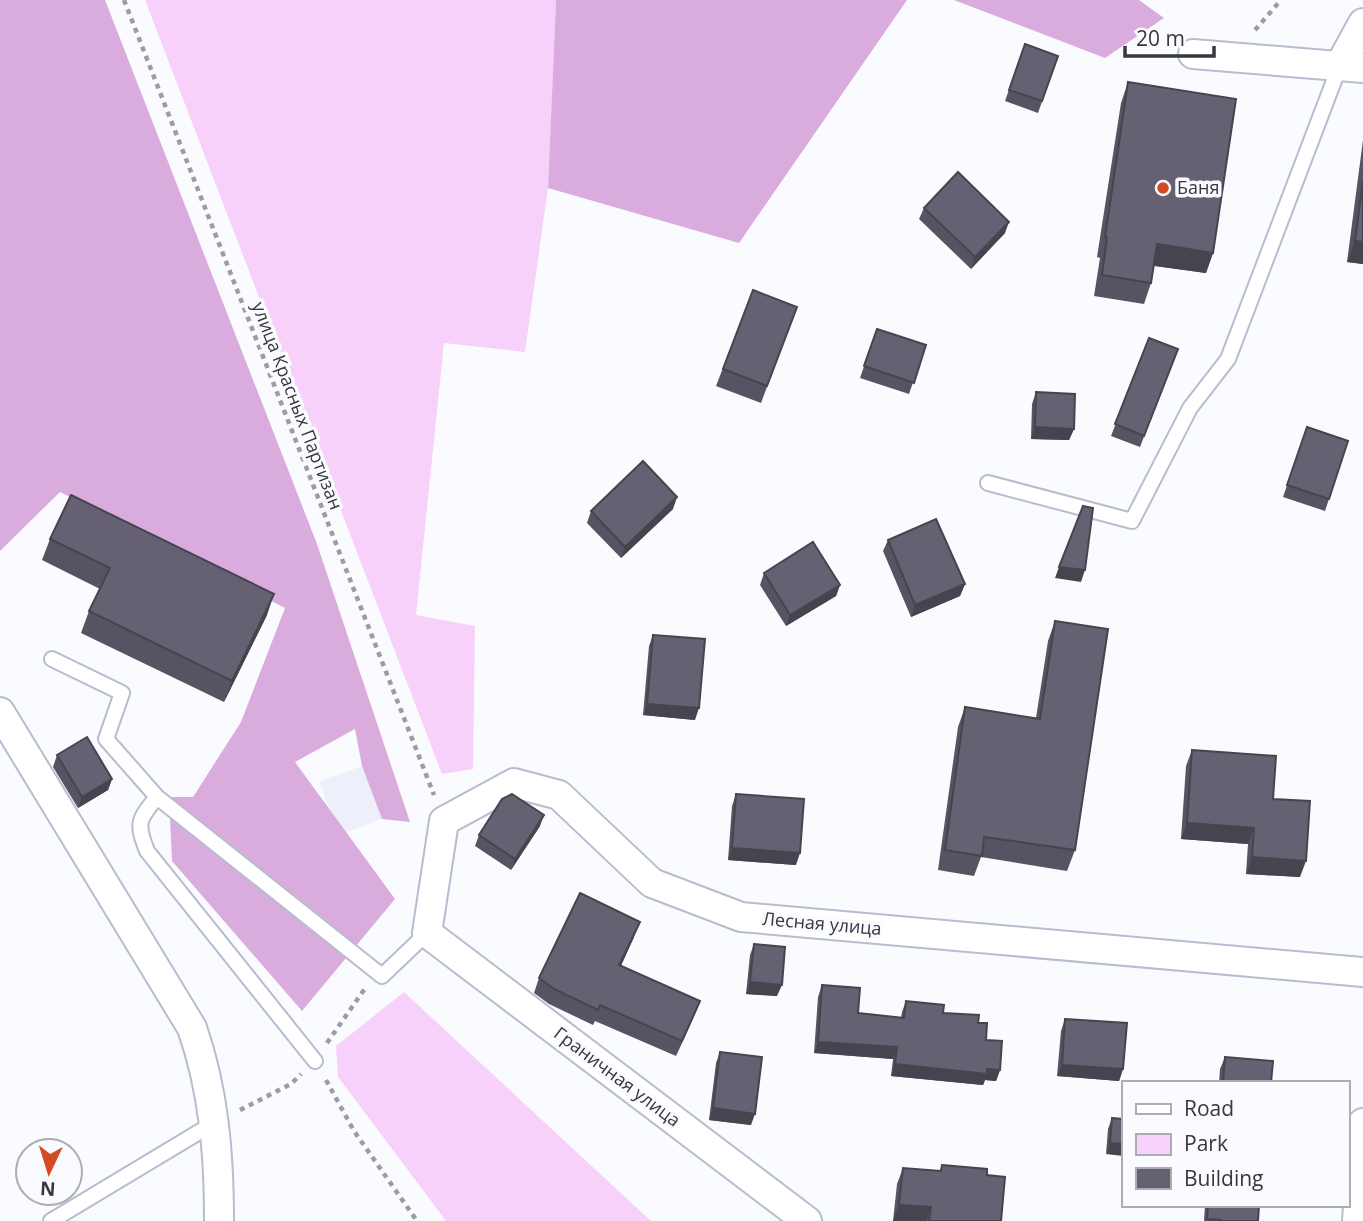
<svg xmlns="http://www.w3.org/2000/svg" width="1363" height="1221" font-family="'Open Sans',sans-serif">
<rect width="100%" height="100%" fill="#fafbff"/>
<!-- built -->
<path fill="#edeffa" d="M362 766 382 819 339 835 319 782Z"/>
<!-- green -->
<path fill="#f7d1fa" d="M145 0H556L548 188 525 352 444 343 416 615 475 626 473 769 442 774Z
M404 992 651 1221H446L338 1077 336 1046Z"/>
<!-- forest -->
<path fill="#daacdd" d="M0 0H105L317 544 410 822 382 819 362 766 355 729 295 762 395 899 302 1011 172 861 169 797H193L241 722 285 608 60 492 0 551Z
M556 0H907L739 243 548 188Z
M954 0H1139L1164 18 1105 58Z"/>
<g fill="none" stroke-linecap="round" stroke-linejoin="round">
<!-- lane casing -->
<g stroke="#b8bccf" stroke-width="18">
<path id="lane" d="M988 483 1132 521 1190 408 1228 359 1340 65
M52 659 122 693 106 739 157 797 382 976 427 933
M157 797C138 820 136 823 147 851L315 1061
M51 1221 214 1123"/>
</g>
<!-- street casing -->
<g stroke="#b8bccf" stroke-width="32">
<path id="street" d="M1193 54 1363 68
M1340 65 1363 23
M0 712 192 1028C214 1091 219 1155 219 1221
M807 1221 427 933 444 821 514 783 559 795 652 883 741 917 1363 972
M1357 1221 1363 1123"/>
</g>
<!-- path -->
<path stroke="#9c9da3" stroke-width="4.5" stroke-dasharray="5 5" stroke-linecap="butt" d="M124 0 434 795
M1255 30 1281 0
M327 1043 366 987
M326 1080 354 1131 417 1221
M240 1110 291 1084 301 1074"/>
<!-- lane -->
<use href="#lane" stroke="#fff" stroke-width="14"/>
<!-- street -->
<use href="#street" stroke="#fff" stroke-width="28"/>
</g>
<!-- wall -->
<path fill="#585362" d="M1025 44 1058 56 1038 113 1005 101Z
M1128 82 1213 253 1206 273 1154 266 1151 283 1144 304 1094 296 1100 258 1097 257 1121 103Z
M1363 140V264L1347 262Z
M924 208 1005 233 971 269 919 219Z
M753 290 797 307 761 403 716 386Z
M877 329 926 345 909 394 860 378Z
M1149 338 1178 349 1140 447 1111 436Z
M1036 392 1074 429 1069 440 1031 439 1032 404Z
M1307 427 1329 499 1325 511 1283 497Z
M673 509 621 558 587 523 591 511Z
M50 539 267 615 224 702 81 633 89 611 100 589 42 560Z
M888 540 965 584 960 596 911 617 883 551Z
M764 573 840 585 836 596 786 626 760 585Z
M1055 621 1075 850 1067 871 981 857 974 876 938 870 958 727 965 707 1036 718 1048 641Z
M653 635 695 720 643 715 649 646Z
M1192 750 1273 799 1300 877 1246 874 1248 844 1181 839 1186 766Z
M57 755 112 779 108 790 78 808 53 767Z
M736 794 796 865 728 860 732 806Z
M540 826 511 870 475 846 479 835Z
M634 937 621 966 694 1016 676 1056 595 1021 593 1025 549 1004 534 993 539 978Z
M754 944 777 996 746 994 750 955Z
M822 985 858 1013 901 1018 902 1012 906 1001 978 1023 1000 1070 996 1081 985 1080 983 1085 891 1076 893 1059 814 1053 818 997Z
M1065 1019 1123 1069 1119 1081 1057 1076 1061 1031Z
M720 1052 751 1125 709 1120 716 1063Z
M1225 1057 1271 1083H1219L1220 1069Z
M1112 1118 1123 1119 1106 1154 1108 1129Z
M942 1165 987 1175 1001 1221H893L897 1184 903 1168 940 1171Z
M1205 1205H1259L1258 1221H1204Z"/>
<!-- shaded-wall -->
<path fill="#474450" d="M1009 222 1005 233 971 269 975 257Z
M1355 241 1363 242V264L1347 262Z
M1157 244 1213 253 1206 273 1149 265Z
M1035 427 1074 429 1069 440 1031 439Z
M677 497 673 509 621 558 625 547Z
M1059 567 1085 570 1081 582 1055 578Z
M965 584 960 596 911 617 915 605Z
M840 585 836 596 786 626 790 615Z
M274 594 267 615 224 702 232 681Z
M647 704 699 708 695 720 643 715Z
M112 779 108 790 78 808 82 797Z
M544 815 540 826 511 870 515 859Z
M1187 823 1254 828 1248 844 1181 839Z
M732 848 800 853 796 865 728 860Z
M1252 857 1306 861 1300 877 1246 874Z
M640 922 634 937 614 980 619 965Z
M750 982 782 985 777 996 746 994Z
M700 1001 694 1016 676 1056 682 1041Z
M818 1042 897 1047 893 1059 814 1053Z
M895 1064 987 1069 1000 1070 996 1081 985 1080 983 1085 891 1076Z
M1062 1065 1123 1069 1119 1081 1057 1076Z
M713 1108 755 1114 751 1125 709 1120Z
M1110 1143 1123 1144V1156L1106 1154Z
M899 1205 931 1207 926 1221H893Z"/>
<!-- building -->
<path fill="#666172" stroke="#474450" stroke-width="2" d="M1025 44 1058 56 1042 101 1009 90Z
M1128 82 1236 99 1213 253 1157 244 1151 283 1102 275 1107 237H1105Z
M958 172 1009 222 975 257 924 208Z
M1363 180V242L1355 241Z
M753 290 797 307 767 386 723 369Z
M877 329 926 345 914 383 864 366Z
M1149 338 1178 349 1144 436 1115 424Z
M1036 392 1075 394 1074 429 1035 427Z
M1307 427 1348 441 1329 499 1287 485Z
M643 461 677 497 625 547 591 511Z
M71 495 274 594 232 681 89 611 110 568 50 539Z
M1083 506 1093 508 1085 570 1059 567Z
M936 519 965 584 915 605 888 540Z
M813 542 840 585 790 615 764 573Z
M1055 621 1108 629 1075 850 984 837 982 856 945 850 965 707 1040 719Z
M653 635 705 639 699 708 647 704Z
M87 737 112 779 82 797 57 755Z
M1192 750 1276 756 1273 799 1310 801 1306 861 1252 857 1254 828 1187 823Z
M512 794 544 815 515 859 479 835 502 799Z
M736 794 804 799 800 853 732 848Z
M580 893 640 922 619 965 700 1001 682 1041 600 1005 598 1010 554 989 539 978Z
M754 944 785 947 782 985 750 982Z
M822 985 860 988 858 1013 904 1018 906 1001 944 1005 943 1013 979 1015 978 1023H987L986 1040 1002 1041 1000 1070 987 1069V1074L895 1064 897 1047 818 1042Z
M1065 1019 1127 1023 1123 1069 1062 1065Z
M720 1052 762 1057 755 1114 713 1108Z
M1225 1057 1273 1061 1271 1083H1223Z
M1112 1118 1123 1119V1144L1110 1143Z
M942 1165 987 1169V1175L1005 1177 1001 1221H929L931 1207 899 1205 903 1168 941 1171Z
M1208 1205H1259L1258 1221H1221V1220L1207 1219Z"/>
<!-- markers -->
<circle fill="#d44b23" stroke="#fafbff" stroke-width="2.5" cx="1163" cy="188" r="7"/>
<g text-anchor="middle" stroke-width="7" stroke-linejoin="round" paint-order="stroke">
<!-- poi labels -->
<g font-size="18" fill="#36373f" stroke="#fafbff" text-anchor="start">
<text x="1177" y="194">Баня</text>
</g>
<!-- street labels -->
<g font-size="18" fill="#36373f" stroke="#fafbff">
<text transform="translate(297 406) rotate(69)" y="6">улица Красных Партизан</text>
<text transform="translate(822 924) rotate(5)" y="6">Лесная улица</text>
<text transform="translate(617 1077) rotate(37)" y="6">Граничная улица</text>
</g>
</g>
<!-- legend -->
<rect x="1122" y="1081" width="228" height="126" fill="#fafbff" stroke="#acadb2" stroke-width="2"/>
<rect x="1136" y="1104" width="35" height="10" fill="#ffffff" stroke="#acadb2" stroke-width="2"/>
<text x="1184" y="1116" font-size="21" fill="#36373f">Road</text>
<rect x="1136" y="1134" width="35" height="21" fill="#f7d1fa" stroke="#acadb2" stroke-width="2"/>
<text x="1184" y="1151" font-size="21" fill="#36373f">Park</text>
<rect x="1136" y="1168" width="35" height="21" fill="#666172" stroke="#acadb2" stroke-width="2"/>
<text x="1184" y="1186" font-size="21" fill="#36373f">Building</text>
<!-- north arrow -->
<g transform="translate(49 1172) rotate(184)"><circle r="33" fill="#fafbff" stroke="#acadb2" stroke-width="2"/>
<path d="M0-5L12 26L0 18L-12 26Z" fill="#d44b23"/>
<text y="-10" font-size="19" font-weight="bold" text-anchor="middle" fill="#36373f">N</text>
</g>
<!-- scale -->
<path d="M1125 46v10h89v-10" fill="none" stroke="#36373f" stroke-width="3.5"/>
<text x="1136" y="46" font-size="21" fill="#36373f" stroke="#fafbff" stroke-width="5" paint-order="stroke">20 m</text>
</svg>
